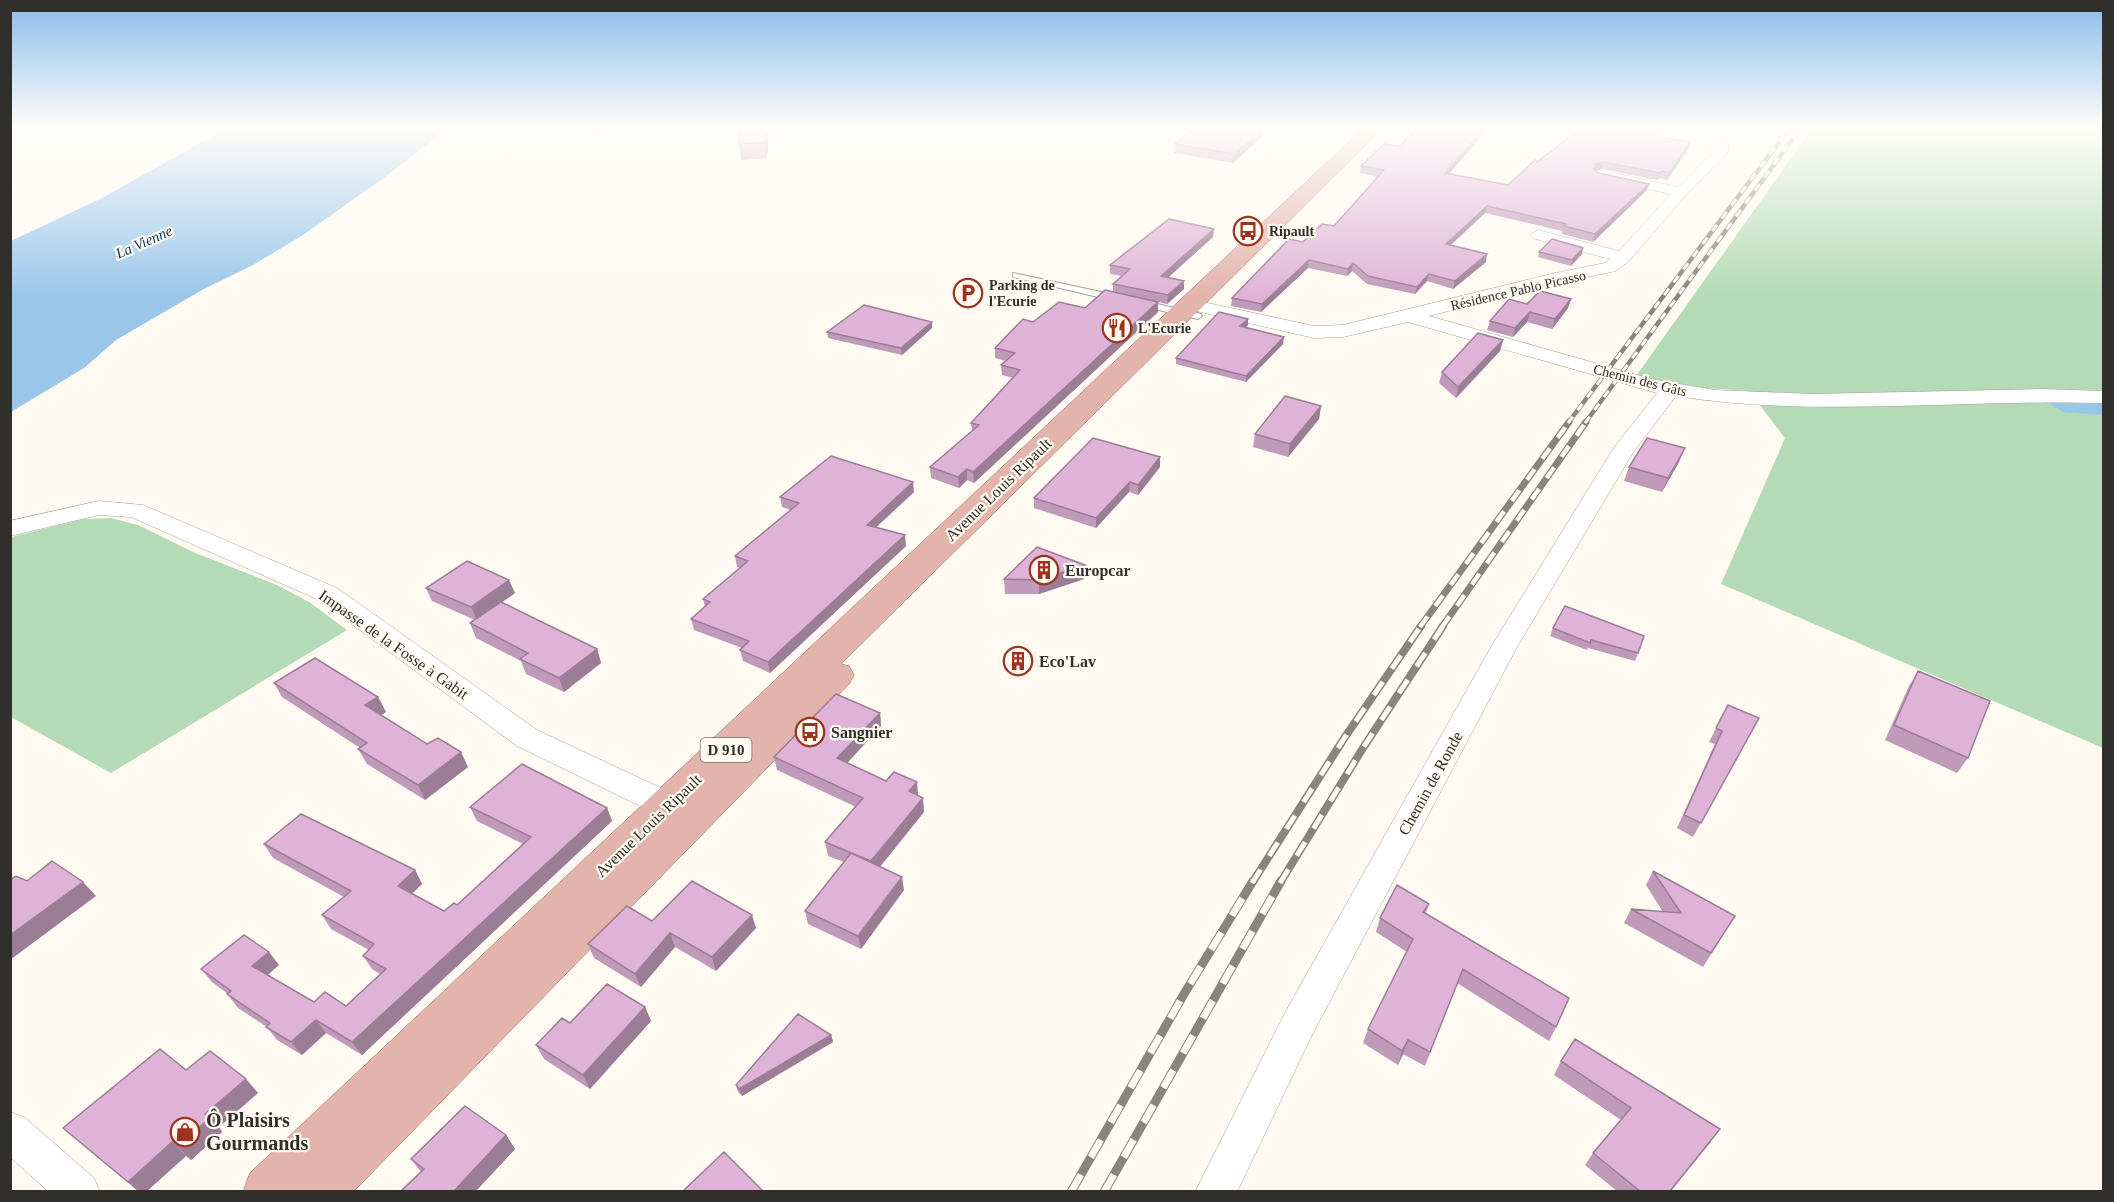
<svg xmlns="http://www.w3.org/2000/svg" width="2114" height="1202" font-family="Georgia,serif">
<rect width="100%" height="100%" fill="#fefaf1"/>
<!-- green -->
<path fill="#b4dbb6" d="M1812 129H2103V748L1721 584 1785 438 1749 391 1702 388 1636 376Z
M111 518 138 525 193 552 277 585 309 602 347 630 111 773 11 717V537L84 519Z"/>
<!-- water -->
<path fill="#9ac6ea" d="M225 129H442L430 142 385 177 303 235 253 265 202 290 116 340 84 368 11 412V241L102 198Z
M2048 403 2103 404V415L2063 412Z"/>
<g fill="none" stroke-linecap="round" stroke-linejoin="round">
<!-- service casing -->
<g stroke="#a49f98" stroke-width="2">
<path id="service" d="M605 129H652L649 131 591 133 588 131Z
M1013 273 1115 295 1119 298 1115 301 1013 277Z
M1144 301 1201 314 1202 316 1198 319 1141 306 1140 304Z"/>
</g>
<!-- minor casing -->
<g stroke="#a49f98" stroke-width="1">
<path id="minor" d="M1708 129 1727 144 1729 147 1727 154 1686 195 1629 261 1616 271 1552 284 1429 316 1655 380 1715 390 1812 394 2041 389 2104 391V403C1963 399 1815 418 1676 396L1634 451 1517 647 1312 1035 1237 1192H1195L1286 1011 1491 647 1613 449 1657 393 1408 322 1343 337 1314 338 1183 308 1180 304 1183 300 1189 299 1314 326 1343 325 1551 274 1605 263 1610 259 1532 238 1530 235 1538 230 1619 251 1671 194 1609 180 1607 177 1609 174 1614 173 1678 187 1713 153 1715 148 1697 133 1662 138 1655 134 1662 130Z
M99 501 143 505 337 588 537 730 693 803 697 812 693 821 682 824 671 821 517 746 319 600 131 517 99 515 10 536V521Z
M10 1112 24 1117 94 1178 100 1192H49L10 1157Z"/>
</g>
<!-- primary casing -->
<g stroke="#98655b" stroke-width="1">
<path id="primary" d="M1359 129H1376L1371 140 841 664 849 666 854 675 849 684 353 1192H243L250 1173 1357 134Z"/>
</g>
<!-- service -->
<use href="#service" fill="#fff" fill-rule="evenodd"/>
<!-- minor -->
<use href="#minor" fill="#fff" fill-rule="evenodd"/>
<!-- primary -->
<use href="#primary" fill="#e2b4ac" fill-rule="evenodd"/>
<!-- rail-far3 casing -->
<g stroke="#88857f" stroke-width="4.5">
<path id="rail-far3" d="M1568 423 1789 129
M1585 423 1800 129"/>
</g>
<!-- rail-far2 casing -->
<g stroke="#88857f" stroke-width="7">
<path id="rail-far2" d="M1420 627 1569 422
M1442 627 1586 422"/>
</g>
<!-- rail-far1 casing -->
<g stroke="#88857f" stroke-width="8">
<path id="rail-far1" d="M1252 883 1345 737 1421 626
M1280 883 1363 748 1443 626"/>
</g>
<!-- rail casing -->
<g stroke="#88857f" stroke-width="9">
<path id="rail" d="M1071 1192 1184 994 1253 881
M1104 1192 1281 881"/>
</g>
<!-- rail-far3 -->
<use href="#rail-far3" stroke="#fefaf1" stroke-width="3" stroke-dasharray="8" stroke-linecap="butt"/>
<!-- rail-far2 -->
<use href="#rail-far2" stroke="#fefaf1" stroke-width="4.5" stroke-dasharray="13" stroke-linecap="butt"/>
<!-- rail-far1 -->
<use href="#rail-far1" stroke="#fefaf1" stroke-width="5" stroke-dasharray="16" stroke-linecap="butt"/>
<!-- rail -->
<use href="#rail" stroke="#fefaf1" stroke-width="7" stroke-dasharray="20" stroke-linecap="butt"/>
</g>
<!-- wall -->
<path fill="#c09ab9" d="M740 129H769L767 158 741 160 739 144Z
M1488 129 1449 174 1508 185 1537 162 1659 129 1663 137 1690 142 1688 149 1667 180 1660 178 1657 180 1601 169 1595 170 1598 173 1649 184 1646 191 1593 242 1562 234V231L1485 213 1451 245 1486 262 1453 289 1427 281 1415 294 1367 284 1352 271 1347 276 1308 268 1261 312 1231 306 1232 298 1303 242 1334 226 1378 177 1360 173 1361 166 1400 146Z
M1263 136 1233 163 1174 153 1175 144Z
M1213 237 1168 277 1184 281V289L1167 304 1155 301 1158 312 974 483 967 480 959 488 931 478 930 467 972 431 971 423 1013 378 1002 375 1001 365 1006 361 995 358V348L1033 322 1085 308 1113 292V284L1122 276 1110 274V265Z
M1539 252 1582 254 1571 266 1538 257Z
M1571 299 1568 308 1552 329 1527 322 1513 337 1487 330 1490 321 1527 304Z
M1248 319V325L1245 328 1283 344 1246 382 1176 364V358Z
M932 328 902 355 828 338 827 332Z
M1503 340 1500 351 1456 398 1439 383 1442 372Z
M1321 406 1319 419 1288 457 1253 447 1255 434Z
M1160 457V467L1138 495 1129 492 1096 528 1034 508V498Z
M1679 462 1662 492 1624 481 1629 467Z
M914 492 876 527 906 546 770 673 743 661 740 650 742 648 694 630 691 619 705 607 703 599 740 568 737 567 735 556 791 510 782 507 780 497Z
M1085 565 1084 579 1039 594H1005L1004 579Z
M426 588 515 593 501 603 597 649 601 663 564 692 526 674 521 661 476 638 470 623 475 620 432 601Z
M1553 628 1638 653 1635 661 1588 648 1587 650 1550 636Z
M1918 671 1968 758 1957 773 1885 740 1909 686Z
M274 683 378 697 386 712 381 715 427 744 468 767 425 800 367 764 358 749 360 748 282 697Z
M1728 705 1759 718 1693 837 1677 828 1715 744 1709 742Z
M880 713 881 726 847 763 918 796 924 812 880 867 904 890 861 949 808 924 805 911 844 862 828 856 825 842 856 807 777 770 774 757Z
M470 807 607 808 612 821 362 1055 326 1033 302 1055 277 1040 267 1027 238 1008 227 994H228L212 982 201 969 279 965 268 975 314 1002 346 1006 380 974 372 969 363 956 369 950 331 929 322 915 344 897 273 858 264 844 415 870 422 884 412 894 444 911 457 905 523 844 477 821Z
M1653 871 1735 916 1703 967 1624 923 1631 909 1663 912 1646 885Z
M1429 904 1426 913 1556 1027 1549 1041 1457 983 1425 1066 1403 1054 1398 1065 1363 1043 1368 1029 1407 952 1376 932 1380 918Z
M652 921 756 928 716 971 675 947 641 987 594 958 588 944Z
M645 1007 651 1021 590 1089 544 1059 536 1045 570 1023Z
M831 1035 833 1042 742 1096 738 1092 736 1085Z
M1561 1061 1711 1142 1671 1191H1617L1585 1165 1593 1153 1621 1120 1554 1075Z
M186 1070 246 1079 258 1093 219 1127 222 1132 191 1160 186 1156 147 1191H138L63 1128Z
M506 1135 515 1149 476 1191H401L421 1172 411 1159Z"/>
<!-- shaded-wall -->
<path fill="#9c7d96" d="M766 129H769L767 158 765 143Z
M1263 129H1264L1263 136 1233 163 1234 154Z
M1484 129H1488L1443 180 1445 173Z
M1690 142 1688 149 1667 180 1670 173Z
M1603 162 1601 169 1594 171 1596 164Z
M1649 184 1646 191 1593 242 1595 234Z
M1487 206 1485 213 1444 251 1446 244Z
M1214 229 1213 237 1160 285 1161 276Z
M1583 248 1582 254 1571 266 1572 260Z
M1487 254 1486 262 1453 289 1455 281Z
M1309 260 1308 268 1261 312 1262 304Z
M1353 263 1352 271 1347 276 1348 269Z
M1429 274 1427 281 1415 294 1417 287Z
M1184 281V289L1167 304 1168 295Z
M1571 299 1568 308 1552 329 1555 319Z
M1158 302V312L974 483 973 472Z
M1530 312 1527 322 1513 337 1515 328Z
M1248 319V325L1240 333V326Z
M932 322V328L902 355 901 348Z
M1284 337 1283 344 1246 382V376Z
M1503 340 1500 351 1456 398 1458 387Z
M1321 406 1319 419 1288 457 1290 444Z
M1685 448 1679 462 1662 492 1668 478Z
M1160 457V467L1138 495V485Z
M967 469V480L959 488 958 477Z
M913 482 914 492 868 535 867 525Z
M1130 482 1129 492 1096 528V518Z
M905 535 906 546 770 673 768 662Z
M1085 565 1084 579 1039 594V580Z
M509 580 515 593 477 620 471 607Z
M597 649 601 663 564 692 559 678Z
M378 697 386 712 373 720 365 705Z
M880 713 881 726 839 772 837 758Z
M461 752 468 767 425 800 418 785Z
M917 782 918 795 909 791Z
M923 798 924 812 873 875 871 861Z
M607 808 612 821 362 1055 352 1042Z
M415 870 422 884 406 899 398 886Z
M902 877 904 890 861 949 858 936Z
M83 882 96 896 10 960V935Z
M752 915 756 928 716 971 712 957Z
M670 933 675 947 641 987 635 974Z
M269 952 279 965 262 979 252 966Z
M645 1007 651 1021 590 1089 583 1075Z
M316 1020 326 1033 302 1055 291 1042Z
M831 1035 833 1042 742 1096 739 1089Z
M1408 1040 1403 1054 1398 1065 1402 1051Z
M246 1079 258 1093 219 1127 222 1132 191 1160 177 1146 205 1114Z
M506 1135 515 1149 476 1191H454Z
M172 1142 186 1156 147 1191H138L128 1182Z"/>
<!-- building -->
<path fill="#dfb3d7" stroke="#9c7d96" stroke-width="1.5" d="M740 129H766L765 143 739 144Z
M1194 129H1263L1234 154 1175 144Z
M1417 129H1484L1445 173 1508 185 1535 160 1537 162 1580 129H1658L1664 134 1662 137 1690 142 1670 173 1662 171 1660 173 1603 162 1596 164 1594 169 1598 173 1649 184 1595 234 1564 226 1566 224 1487 206 1446 244 1487 254 1455 281 1429 274 1417 287 1368 276 1353 263 1348 269 1309 260 1262 304 1232 298 1289 239 1303 242 1322 224 1334 226 1384 170 1361 166 1384 144 1400 146Z
M1169 219 1214 229 1161 276 1184 281 1168 295 1113 284 1130 269 1110 265Z
M1552 239 1583 248 1572 260 1539 252Z
M1105 290 1158 302 973 472 967 469 958 477 930 467 979 425 971 423 1020 370 1001 365 1015 353 995 348 1023 319 1033 322 1059 302 1085 308Z
M1540 291 1571 299 1555 319 1530 312 1515 328 1490 321 1509 299 1527 304Z
M864 305 932 322 901 348 827 332Z
M1219 312 1248 319 1240 326 1284 337 1246 376 1176 358Z
M1478 333 1503 340 1458 387 1442 372Z
M1285 396 1321 406 1290 444 1255 434Z
M1093 438 1160 457 1138 485 1130 482 1096 518 1034 498Z
M1647 438 1685 448 1668 478 1629 467Z
M831 456 913 482 867 525 905 535 768 662 740 650 749 641 691 619 710 602 703 599 748 561 735 556 799 503 780 497Z
M1037 547 1085 565 1039 580 1004 579Z
M467 561 509 580 471 607 426 588Z
M501 602 597 649 559 678 520 659 528 653 470 623Z
M1565 606 1644 636 1638 653 1591 640 1590 643 1553 628Z
M315 658 378 697 365 705 427 744 438 738 461 752 418 785 358 749 367 743 274 683Z
M1918 671 1990 701 1968 758 1894 725Z
M836 694 880 713 837 758 886 781 894 772 917 782 909 791 923 798 871 861 825 842 863 798 774 757Z
M1728 705 1759 718 1701 823 1684 815 1722 731 1716 728Z
M522 764 607 808 352 1042 316 1020 291 1042 266 1027 270 1023 227 994 231 991 201 969 244 935 269 952 252 966 314 1002 325 992 346 1006 386 969 363 956 374 944 322 915 351 891 264 844 301 814 415 870 398 886 444 911 454 903 457 905 531 837 470 807Z
M851 853 902 877 858 936 805 911Z
M52 861 83 882 10 935V880L16 876 27 881Z
M1653 871 1735 916 1711 953 1631 909 1681 913Z
M692 881 752 915 712 957 670 933 635 974 588 944 627 906 652 921Z
M1397 885 1429 904 1423 912 1569 998 1556 1027 1463 969 1430 1052 1408 1040 1402 1051 1368 1029 1413 939 1380 918Z
M607 984 645 1007 583 1075 536 1045 562 1018 570 1023Z
M798 1014 831 1035 739 1089 736 1085Z
M1575 1039 1720 1129 1670 1191H1640L1593 1153 1631 1108 1561 1061Z
M160 1049 186 1070 210 1051 246 1079 205 1114 209 1119 177 1146 172 1142 128 1182 63 1128Z
M465 1106 506 1135 454 1191H401L424 1169 411 1159Z
M724 1152 763 1191H683Z"/>
<!-- sky -->
<linearGradient id="sky" x2="0" y2="1"><stop stop-color="#89bbe9"/><stop offset="0.43" stop-color="#fffdf9"/><stop offset="1" stop-color="#fffdf9" stop-opacity="0"/></linearGradient>
<rect width="2114" height="297" fill="url(#sky)"/>
<!-- icons -->
<defs>
<g id="bus-ring" transform="scale(1.5)"><circle r="9.5" fill="#fefaf1" stroke="#9d331f" stroke-width="1.5"/><path d="M-5-6H5V4H4V6H2V4H-2V6H-4V4H-5ZM-3.5-4V0h7V-4ZM-3.5 1.2v1.5H-2V1.2ZM2 1.2v1.5H3.5V1.2Z" fill="#9d331f"/></g>
<g id="parking-ring" transform="scale(1.5)"><circle r="9.5" fill="#fefaf1" stroke="#9d331f" stroke-width="1.5"/><path d="M-3.5-5.5H1a3.5 3.5 0 0 1 0 7H-1V5.5H-3.5ZM-1-3.4V-.6H.8a1.4 1.4 0 0 0 0-2.8Z" fill="#9d331f"/></g>
<g id="restaurant-ring" transform="scale(1.5)"><circle r="9.5" fill="#fefaf1" stroke="#9d331f" stroke-width="1.5"/><path d="M-5-6h1v4h1v-4h1v4h1v-4h1v5L-1.5 .5V6h-2V.5L-5-1ZM5-6V6H3V1.5H1.5Q1.5-4 5-6Z" fill="#9d331f"/></g>
<g id="building-ring" transform="scale(1.5)"><circle r="9.5" fill="#fefaf1" stroke="#9d331f" stroke-width="1.5"/><path d="M-4-6H4V6H1V3H-1V6H-4ZM-2.5-4.3h1.7v1.8h-1.7ZM.8-4.3h1.7v1.8H.8ZM-2.5-1h1.7V.8h-1.7ZM.8-1h1.7V.8H.8Z" fill="#9d331f"/></g>
<g id="shop-ring" transform="scale(1.5)"><circle r="9.5" fill="#fefaf1" stroke="#9d331f" stroke-width="1.5"/><path d="M-5-2.5h2.3a2.7 3.5 0 0 1 5.4 0H5L5.5 6h-11ZM-1.5-2.5h3a1.5 2.3 0 0 0-3 0Z" fill="#9d331f"/></g>
</defs>
<g fill-rule="evenodd">
<use href="#bus-ring" x="1248" y="231"/>
<use href="#parking-ring" x="968" y="293"/>
<use href="#restaurant-ring" x="1117" y="328"/>
<use href="#building-ring" x="1044" y="570"/>
<use href="#building-ring" x="1018" y="661"/>
<use href="#bus-ring" x="810" y="732"/>
<use href="#shop-ring" x="185" y="1132"/>
</g>
<g text-anchor="middle" stroke-width="4.5" stroke-linejoin="round" paint-order="stroke">
<!-- far-poi labels -->
<g font-size="14" font-weight="bold" fill="#312f2c" stroke="#fefaf1" text-anchor="start">
<text x="1269" y="236">Ripault</text>
<text x="989" y="290">Parking de<tspan x="989" dy="16">l'Ecurie</tspan></text>
<text x="1138" y="333">L'Ecurie</text>
</g>
<!-- far-street labels -->
<g font-size="14" fill="#312f2c" stroke="#fefaf1">
<text transform="translate(1518 290) rotate(-13)" y="5">Résidence Pablo Picasso</text>
<text transform="translate(1640 380) rotate(14)" y="5">Chemin des Gâts</text>
</g>
<!-- far-water labels -->
<g font-size="15" font-style="italic" fill="#073c5f" stroke="#fefaf1">
<text transform="translate(144 242) rotate(-24)" y="5">La Vienne</text>
</g>
<!-- shield labels -->
<rect fill="#fefaf1" stroke="#6e6c67" stroke-width="1.5" x="700.5" y="738" width="51" height="24" rx="4.5"/>
<g font-size="15" font-weight="bold" fill="#312f2c">
<text x="726" y="755">D 910</text>
</g>
<!-- street labels -->
<g font-size="16" fill="#312f2c" stroke="#fefaf1">
<text transform="translate(998 489) rotate(-44)" y="6">Avenue Louis Ripault</text>
<text transform="translate(394 644) rotate(35)" y="6">Impasse de la Fosse à Gabit</text>
<text transform="translate(1430 783) rotate(-61)" y="6">Chemin de Ronde</text>
<text transform="translate(648 825) rotate(-44)" y="6">Avenue Louis Ripault</text>
</g>
<!-- poi labels -->
<g font-size="16" font-weight="bold" fill="#312f2c" stroke="#fefaf1" text-anchor="start">
<text x="1065" y="576">Europcar</text>
<text x="1039" y="667">Eco'Lav</text>
<text x="831" y="738">Sangnier</text>
</g>
<!-- near-poi labels -->
<g font-size="20" font-weight="bold" fill="#312f2c" stroke="#fefaf1" text-anchor="start">
<text x="206" y="1127">Ô Plaisirs<tspan x="206" dy="23">Gourmands</tspan></text>
</g>
</g>
<!-- border -->
<rect width="2114" height="1202" fill="none" stroke="#312f2c" stroke-width="24"/>
</svg>
